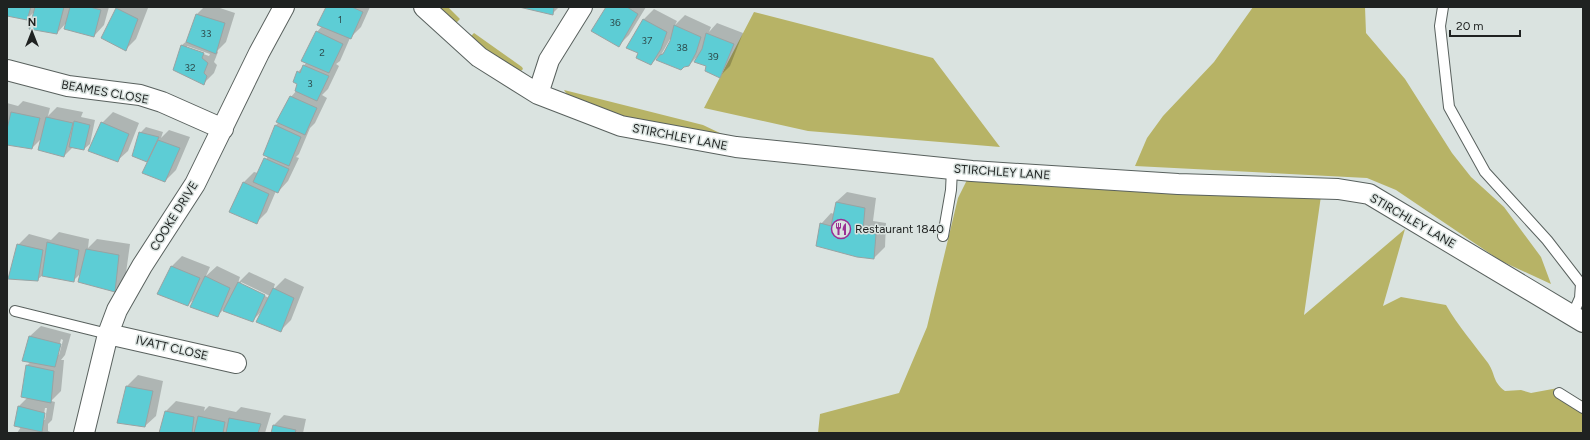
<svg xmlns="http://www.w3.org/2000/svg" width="1590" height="440" font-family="Figtree,sans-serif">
<rect width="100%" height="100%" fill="#dae3e0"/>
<!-- green -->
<path fill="#b7b366" d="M438 7H448L460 19 455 24Z
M1253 7H1365L1366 33 1405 79 1452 153 1471 177 1504 207 1541 257 1551 284 1501 261 1396 190 1367 178 1135 166 1147 138 1163 116 1214 62Z
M754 12 933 58 1000 147 808 131 704 108Z
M474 33 522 67 523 69 521 71 506 68 468 39Z
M564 90 703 125 724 135V139L574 105Z
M969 176 1322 189 1304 315 1405 229 1383 306 1401 297 1446 305C1458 326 1474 344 1488 363 1496 375 1492 381 1505 391L1521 390 1531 393 1558 388 1583 401V433H818L820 414 899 393 927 327 958 198Z"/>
<!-- shadow -->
<path fill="#0003" fill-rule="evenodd" d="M7 7H109L104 25 94 36 67 22 57 33 35 11 27 19 7 15Z
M119 7 148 8 136 39 126 49 117 9Z
M204 7H217L235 13 226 42 217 51 218 52 214 62 217 65 214 73 204 83 174 70 182 45 188 40 197 14ZM187 46 210 54 209 56 187 48Z
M327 7H370L361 27 350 38 340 61 336 64 339 66 328 89 322 95 327 98 315 123 310 128 299 154 296 157 299 158 288 181 278 192 276 191 267 212 256 223 230 211 244 182 254 172 258 173 268 156 264 154 276 125 279 122 291 97 297 90 299 84 298 72 307 62 317 32 322 26Z
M524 7H559L552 14Z
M607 7H646L629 35 618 46Z
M654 9 677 21 675 25 685 15 711 27 709 32 717 23 743 33 730 66 719 77 697 57 689 65 660 55 651 64 640 52 627 47 644 19ZM670 39 672 40 666 50 661 55Z
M23 101 50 108 48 116 57 107 83 112 81 117 95 120 90 144 84 149 73 147 64 156 42 138 32 148 7 144V103L18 106Z
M113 112 139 123 128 151 117 161 102 123Z
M146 127 163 132 161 138 169 130 190 137 176 170 165 181 150 157 146 160 140 133Z
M847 192 876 198 873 221 886 223 885 247 874 258 857 256 821 224 831 213 834 214 836 202Z
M59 232 89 239 88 248 97 239 130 244 125 280 114 291 81 273 73 281 43 275 37 280 18 245 29 234 51 240Z
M182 256 210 267 206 276 217 266 240 277 238 283 249 272 275 284 273 290 285 278 304 287 291 320 280 331 262 311 253 320 226 307 217 316 196 297 188 305 158 294 172 266ZM241 282 270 296 269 298 241 284Z
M41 326 71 334 65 355 61 360H64L61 391 51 401 55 402 52 420 48 424V431L53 433H17L21 427 19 406 28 397 22 396 27 365 31 362 30 336ZM61 339 63 340 59 355H57ZM45 408H47L45 420H43Z
M138 375 163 381 156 416 145 426 118 422 127 386Z
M176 401 205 407 204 411 209 406 236 412 241 407 271 413 265 433H160L165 412Z
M284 415 306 419 303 433H272L274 425Z"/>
<!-- building -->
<path fill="#5dcdd5" stroke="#99a3a3" d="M7 7H31L27 20 7 16Z
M35 7H64L57 34 29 29Z
M70 7H90L101 10 94 37 64 29Z
M326 7H352L363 12 351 39 317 25Z
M519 7H554L553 15Z
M606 7H627L638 14 619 47 591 31Z
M116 8 138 19 126 51 101 38Z
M196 14 225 23 216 54 186 42Z
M643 19 667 32 661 49 651 65 636 58 638 53 626 48Z
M674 25 701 37 696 53 689 66 684 67 681 70 656 60 660 55 663 54 670 41Z
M316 31 343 44 329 73 301 61Z
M706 33 734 44 720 78 705 71 706 66 694 62 702 49Z
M181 45 204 53 202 58 208 63 204 73 207 76 204 85 173 70Z
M303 65 329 76 317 101 295 91 297 84 293 82 297 71 300 73Z
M290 96 317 108 305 135 276 122Z
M11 112 40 118 32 149 7 145V129Z
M46 117 73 123 64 157 38 150Z
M74 121 90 125 84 150 69 147Z
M101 122 129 134 118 162 88 151Z
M275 125 301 137 289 166 263 155Z
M139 132 159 137 147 162 132 156Z
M158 140 180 148 165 182 142 173Z
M264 158 289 169 278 193 253 182Z
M243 182 269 194 257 224 229 212Z
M836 202 865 208 863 231 876 234 874 259 857 257 816 246 820 223 831 226Z
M47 242 79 250 74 282 42 276Z
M17 244 43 250 38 281 8 279Z
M86 249 119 255 115 292 78 282Z
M171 266 200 278 188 306 157 294Z
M205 276 230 288 218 317 190 307Z
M238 282 265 295 253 322 223 311Z
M273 288 294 298 281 332 256 322Z
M29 336 61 344 55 367 22 361Z
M26 365 54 371 51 403 21 397Z
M126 386 153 391 145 427 117 423Z
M18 406 45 413 42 432 14 426Z
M165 411 194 417 192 433H159Z
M198 416 225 422 223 433H194Z
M229 418 261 424 258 433H226Z
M273 425 296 430 295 433H271Z"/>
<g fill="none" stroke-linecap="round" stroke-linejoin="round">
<!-- service casing -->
<g stroke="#59615e" stroke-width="12">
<path id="service" d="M1443 7 1440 26 1449 107 1485 172 1547 240 1581 284 1580 298 1572 316
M943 236 951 190 952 169
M15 311 108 334
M1559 393 1583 408"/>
</g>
<!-- minor casing -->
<g stroke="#59615e" stroke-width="22">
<path id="minor" d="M424 7 479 57 538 94 621 126 736 147 972 171 1178 184 1338 189 1369 194 1583 322
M7 70 68 86 140 95 162 102 223 129
M538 94 549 60 582 7
M108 334 236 363
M84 433 108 334 117 310 142 266 195 184 259 53 284 7"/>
</g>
<!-- service -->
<use href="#service" stroke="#fff" stroke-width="10"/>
<!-- minor -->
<use href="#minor" stroke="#fff" stroke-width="20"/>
</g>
<!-- icons -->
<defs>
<g id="restaurant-ring" transform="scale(1)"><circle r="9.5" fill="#dae3e0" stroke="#9a3194" stroke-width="1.5"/><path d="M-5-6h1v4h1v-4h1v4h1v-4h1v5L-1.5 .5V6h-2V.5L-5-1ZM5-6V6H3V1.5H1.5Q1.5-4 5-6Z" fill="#9a3194"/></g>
</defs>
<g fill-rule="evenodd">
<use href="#restaurant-ring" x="841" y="229"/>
</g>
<g text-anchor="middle" stroke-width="3" stroke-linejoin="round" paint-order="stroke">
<!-- number labels -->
<g font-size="10" fill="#2e4d4e">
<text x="340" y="23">1</text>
<text x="615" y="26">36</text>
<text x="206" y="37">33</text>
<text x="647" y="44">37</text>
<text x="682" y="51">38</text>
<text x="322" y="56">2</text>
<text x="713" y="60">39</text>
<text x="190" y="71">32</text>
<text x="310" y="87">3</text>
</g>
<!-- street labels -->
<g font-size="12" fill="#1f2221" stroke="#dae3e0">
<text transform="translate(105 92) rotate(10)" y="4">BEAMES CLOSE</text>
<text transform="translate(680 137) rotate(11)" y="4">STIRCHLEY LANE</text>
<text transform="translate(1002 172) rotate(4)" y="4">STIRCHLEY LANE</text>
<text transform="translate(174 216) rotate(-58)" y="4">COOKE DRIVE</text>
<text transform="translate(1413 221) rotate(30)" y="4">STIRCHLEY LANE</text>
<text transform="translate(172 348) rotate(13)" y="4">IVATT CLOSE</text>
</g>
<!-- poi labels -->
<g font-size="12" fill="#1f2221" stroke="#dae3e0" text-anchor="start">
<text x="855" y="233">Restaurant 1840</text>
</g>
</g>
<!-- border -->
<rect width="1590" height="440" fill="none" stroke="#1f2221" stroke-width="16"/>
<!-- north arrow -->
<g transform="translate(32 32)" stroke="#dae3e0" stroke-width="3" paint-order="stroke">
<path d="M0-3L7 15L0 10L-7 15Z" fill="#1f2221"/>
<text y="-6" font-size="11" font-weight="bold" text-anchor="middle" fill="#1f2221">N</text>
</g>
<!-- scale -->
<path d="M1450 30v6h70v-6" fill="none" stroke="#1f2221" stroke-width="2"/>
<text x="1456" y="30" font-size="12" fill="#1f2221" stroke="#dae3e0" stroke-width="3" paint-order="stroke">20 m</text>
</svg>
